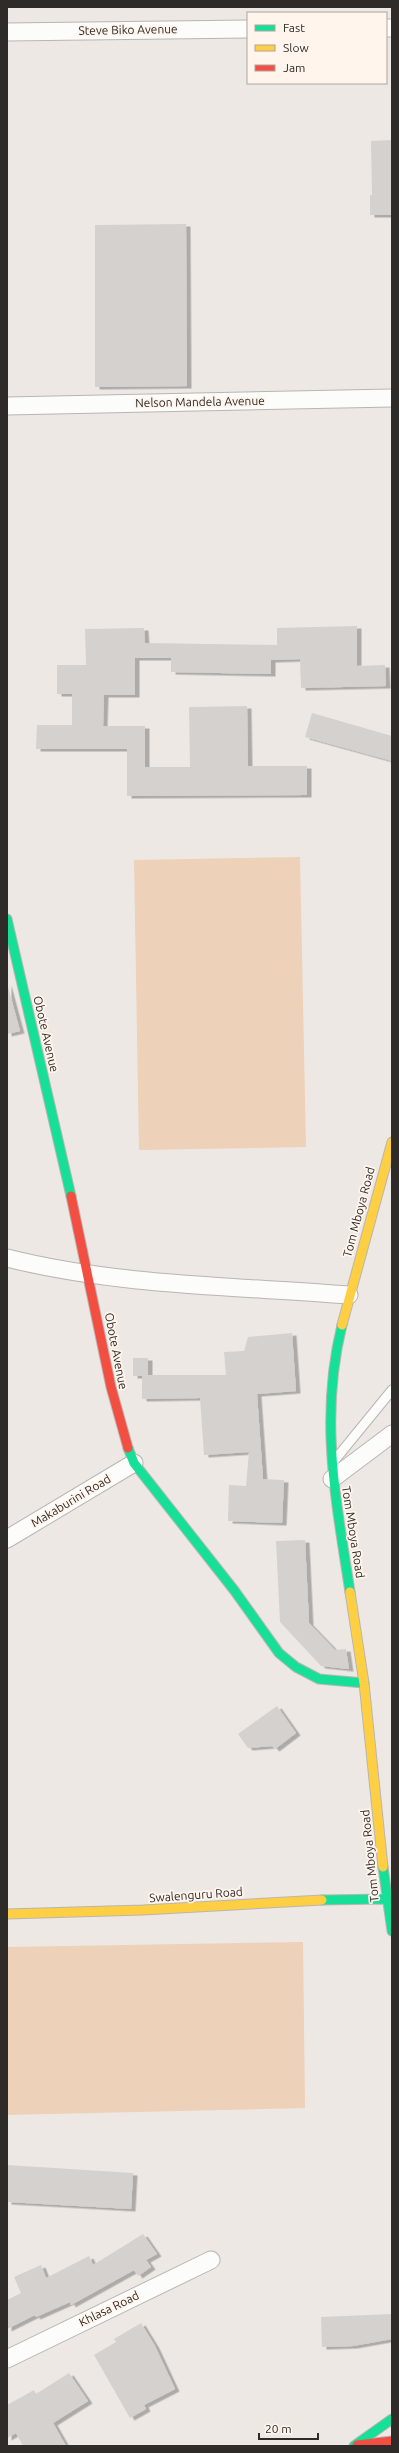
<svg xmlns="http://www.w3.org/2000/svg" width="399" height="2453" font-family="Ubuntu,sans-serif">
<defs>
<filter id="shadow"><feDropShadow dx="4.5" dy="2.5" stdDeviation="0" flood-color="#0004"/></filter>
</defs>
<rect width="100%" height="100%" fill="#ede8e4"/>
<!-- green -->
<path fill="#edd1b9" d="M300 857 306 1147 139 1150 134 860Z
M303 1942 305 2108 7 2115V1947Z"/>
<!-- building -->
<path fill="#d5d1ce" filter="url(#shadow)" d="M392 140V215H370V195H372L371 141Z
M186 224 187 386 95 387V225Z
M357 626V666L385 665 386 686 301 688 300 659 271 660V674L171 672V658H135V695H104L103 726H145V767H190L189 707 247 706 248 766H307V795L127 796V749H36L37 725H72V694H57V665H86L85 629 144 628 145 643 277 645V628Z
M312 713 392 736V761L305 737Z
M7 983 20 1031 7 1034Z
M292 1333 296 1391 257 1394 263 1479 284 1480 282 1523 228 1521 229 1485 246 1486 249 1452 204 1455 200 1398 142 1399V1376H133V1358H148V1375H226L224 1352 244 1351 248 1337Z
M305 1540 309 1623 335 1650 346 1649 349 1669 321 1666 280 1622 276 1541Z
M277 1706 296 1733 275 1749 272 1746 248 1748 238 1734Z
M7 2165 133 2173 131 2209 7 2202Z
M143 2234 157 2254 146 2260 151 2267 138 2276 134 2270 71 2305 70 2302 36 2317 35 2315 7 2329V2300L21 2293 14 2277 41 2265 46 2278 89 2256 93 2265Z
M392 2314V2339L353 2346 322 2347 321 2317Z
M141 2323 155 2346 175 2389 144 2405 146 2409 130 2418 94 2355 116 2342 114 2339Z
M69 2373 88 2401 53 2423 66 2446H23L16 2433 7 2438V2405L34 2390 36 2394Z"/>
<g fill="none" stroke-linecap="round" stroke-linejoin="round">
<!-- lane casing -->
<g stroke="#b9b5b2" stroke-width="11">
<path id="lane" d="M334 1461 392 1390"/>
</g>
<!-- street casing -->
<g stroke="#b9b5b2" stroke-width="19">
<path id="street" d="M386 28H392
M7 32 248 29
M7 406 392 398
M7 1258C118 1286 236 1286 349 1295
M332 1479 392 1434
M7 1539 134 1463
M7 2359 211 2260"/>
</g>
<!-- fast casing -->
<g stroke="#b9b5b2" stroke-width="11">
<path id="fast" d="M7 919 71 1196
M342 1325C319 1418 336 1500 350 1592
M128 1448 134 1463 234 1590 279 1653 296 1667 319 1679 364 1683
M383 1867 392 1931
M322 1900 386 1899
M354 2446 392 2419"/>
</g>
<!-- slow casing -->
<g stroke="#b9b5b2" stroke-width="11">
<path id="slow" d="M342 1325 392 1142
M350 1592 364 1683 383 1867
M7 1914 143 1910 322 1900"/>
</g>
<!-- jam casing -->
<g stroke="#b9b5b2" stroke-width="11">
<path id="jam" d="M71 1196 111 1387 128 1448
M357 2445 392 2441"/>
</g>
<!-- lane -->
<use href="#lane" stroke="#fcfcfb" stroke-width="9"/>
<!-- street -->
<use href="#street" stroke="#fcfcfb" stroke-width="17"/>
<!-- fast -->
<use href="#fast" stroke="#16e098" stroke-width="9"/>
<!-- slow -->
<use href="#slow" stroke="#ffcf43" stroke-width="9"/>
<!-- jam -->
<use href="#jam" stroke="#f24e42" stroke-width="9"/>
</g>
<g text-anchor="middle" stroke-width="3.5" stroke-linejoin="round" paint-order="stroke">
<!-- street labels -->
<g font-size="12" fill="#2e2b28" stroke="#fff5ed">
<text transform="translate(128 30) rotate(-1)" y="4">Steve Biko Avenue</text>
<text transform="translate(200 402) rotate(-1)" y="4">Nelson Mandela Avenue</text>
<text transform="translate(46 1034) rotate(77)" y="4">Obote Avenue</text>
<text transform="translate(359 1212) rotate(-75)" y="4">Tom Mboya Road</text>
<text transform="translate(116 1351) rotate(79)" y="4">Obote Avenue</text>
<text transform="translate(71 1501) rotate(-31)" y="4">Makaburini Road</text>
<text transform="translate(353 1532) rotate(81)" y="4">Tom Mboya Road</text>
<text transform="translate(370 1856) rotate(-96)" y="4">Tom Mboya Road</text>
<text transform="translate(196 1895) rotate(-4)" y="4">Swalenguru Road</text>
<text transform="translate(109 2309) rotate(-26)" y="4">Khlasa Road</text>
</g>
</g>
<!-- border -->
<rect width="399" height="2453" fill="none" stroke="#2e2b28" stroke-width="16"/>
<!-- legend -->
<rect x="247" y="12" width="140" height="72" fill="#fff5ed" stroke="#aba49e"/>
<rect x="255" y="25" width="20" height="6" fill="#16e098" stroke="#aba49e"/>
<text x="283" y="32" font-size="12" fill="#2e2b28">Fast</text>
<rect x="255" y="45" width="20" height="6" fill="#ffcf43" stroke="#aba49e"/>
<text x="283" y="52" font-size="12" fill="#2e2b28">Slow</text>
<rect x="255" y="65" width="20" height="6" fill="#f24e42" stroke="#aba49e"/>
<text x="283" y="72" font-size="12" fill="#2e2b28">Jam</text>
<!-- scale -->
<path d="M259 2433v6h59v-6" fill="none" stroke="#2e2b28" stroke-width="2"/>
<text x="265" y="2433" font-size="12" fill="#2e2b28" stroke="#fff5ed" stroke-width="3" paint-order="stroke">20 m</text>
</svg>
